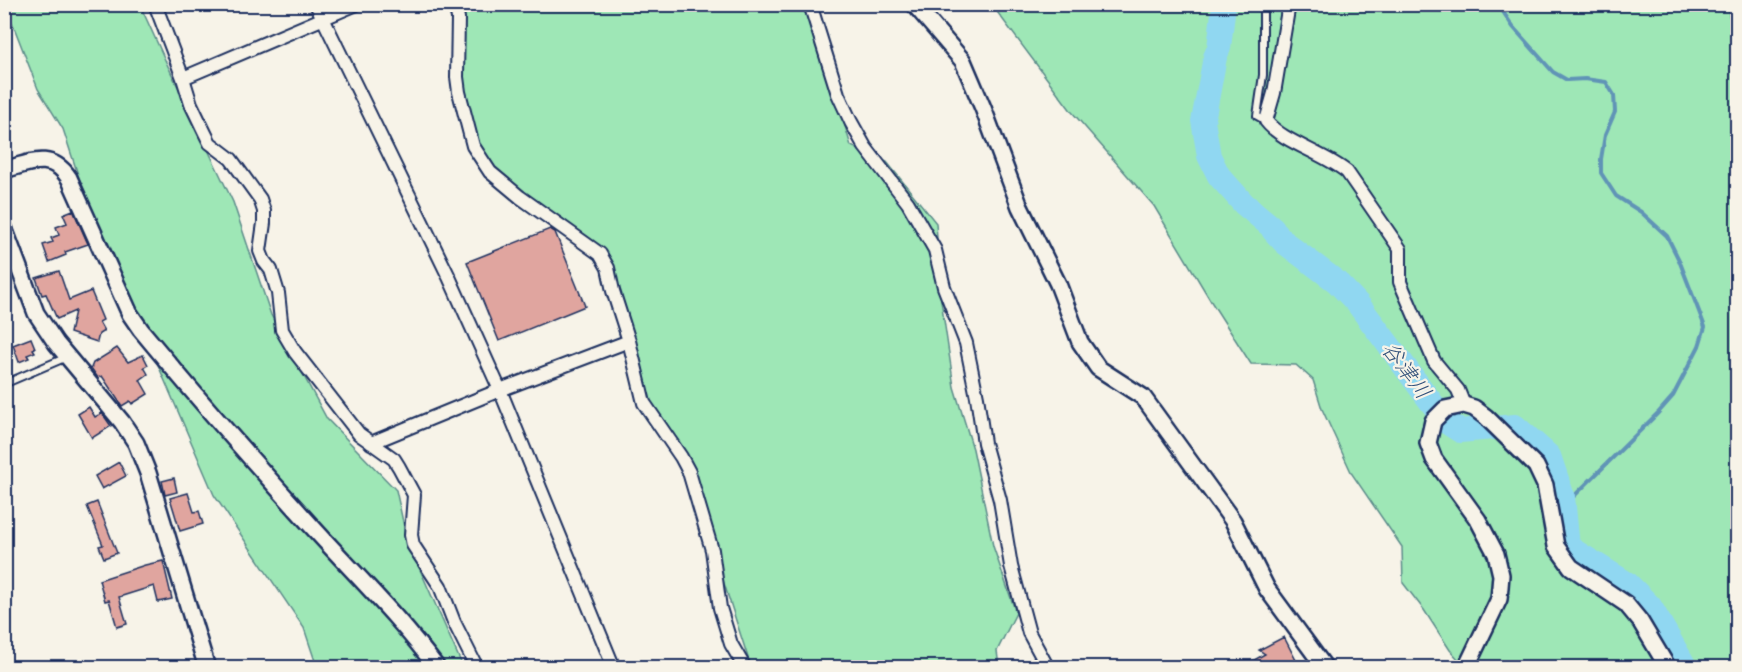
<svg xmlns="http://www.w3.org/2000/svg" width="1742" height="672" font-family="'Shantell Sans','Klee One',sans-serif">
<rect width="100%" height="100%" fill="#f7f3e8"/>
<filter id="ink" filterUnits="userSpaceOnUse"><feTurbulence type="fractalNoise" baseFrequency=".0167" numOctaves="2"/><feDisplacementMap in="SourceGraphic" scale="12" xChannelSelector="R" yChannelSelector="G"/><feConvolveMatrix kernelMatrix="1 2 1 2 8 2 1 2 1" color-interpolation-filters="sRGB"/></filter>
<g filter="url(#ink)">
<!-- green -->
<path fill="#9ee7b6" stroke="#5c8b8a" stroke-width="1.5" d="M5 4 140 5 166 62 233 202 271 315 327 419 396 490 407 540 463 667H317L304 628 214 495 84 193 63 129 38 89Z
M452 5H806L820 43 851 146 887 162 936 223 941 300 954 387 973 449 993 546 1016 613 997 651 999 667H751L701 512 648 405 611 267 520 197 473 146 458 55Z
M992 5H1729V16L1738 15 1737 667H1458L1459 660 1450 650 1424 610 1403 583 1402 547 1352 474 1322 409 1313 380 1296 365 1251 364 1212 303 1154 206 1072 112Z"/>
<g fill="none" stroke-linecap="round" stroke-linejoin="round">
<!-- stream -->
<path stroke="#6194b6" stroke-width="4" d="M1498 4 1513 27 1553 72 1567 80 1585 79 1606 82 1614 95 1615 112 1605 135 1601 159V173L1616 196 1641 212 1667 236 1679 260 1705 327 1699 346 1673 396 1658 413 1564 506"/>
<!-- river -->
<path stroke="#90d7f1" stroke-width="24" d="M1224 4 1219 48 1215 57 1203 121 1209 156 1219 176 1244 204 1273 228V230L1285 243 1337 282 1358 304 1446 422 1460 431 1515 426 1549 456 1563 497 1568 547 1628 584 1650 606 1686 668"/>
</g>
<!-- building -->
<path fill="#e0a59f" stroke="#1b2f5e" stroke-width="1.5" d="M73 210 88 244 65 252 66 255 49 262 43 245 53 242 51 238 59 235 56 227 67 223 63 214Z
M550 229 555 232 585 306 499 341 467 262Z
M59 271 69 300 91 291 103 320 99 322 104 331 99 334 97 342 70 333 75 311 57 319 46 294 42 295 36 278Z
M31 338 35 348 33 349 35 352 27 355 29 358 19 362 13 345Z
M117 348 128 362 143 355 148 365 144 367 148 374 140 380 148 394 132 404 130 401 122 406 102 376 98 378 91 368 93 363Z
M89 407 95 417 102 413 111 426 92 438 78 414Z
M119 462 126 476 102 489 95 476Z
M174 478 177 492 165 495 162 481Z
M188 493 194 512 199 511 203 524 180 531 170 498Z
M97 502 117 553 104 558 99 546 103 545 87 506Z
M163 561 172 599 158 602 154 586 119 597 127 624 117 627 109 600 105 601 99 580 145 565Z
M1284 637 1300 668H1240L1265 654 1259 650Z"/>
<g fill="none" stroke-linecap="round" stroke-linejoin="round">
<!-- service casing -->
<g stroke="#1b2f5e" stroke-width="10">
<path id="service" d="M1263 4V75L1257 116 1266 121
M4 384 67 357"/>
</g>
<!-- minor casing -->
<g stroke="#1b2f5e" stroke-width="16">
<path id="minor" d="M155 4 183 78 191 104 205 133 210 143 231 159 260 199 264 211V223L260 251 264 261 271 270 278 293 282 330 295 352 359 434 394 459 399 467 414 495 411 535 413 545 440 586 454 622 477 668
M316 4 449 277 500 390 614 668
M455 4 458 18 457 77 459 92 473 146 490 172 520 197 600 254 608 268 613 291 629 341 644 403 681 457 689 472 712 550 720 608 731 644 745 668
M810 4 838 94 851 122 865 147 908 203 935 250 944 287 966 343 977 397 984 443 1000 500 1011 566 1029 633 1048 668
M1289 4 1274 93 1266 121C1282 142 1324 153 1347 172L1400 249V282L1434 361 1458 390 1464 405
M183 78 357 4
M371 443 500 390 629 341"/>
</g>
<!-- tertiary casing -->
<g stroke="#1b2f5e" stroke-width="20">
<path id="tertiary" d="M914 4 963 61 983 108 1020 207 1058 284 1080 342 1098 368 1143 397 1233 521 1267 589 1325 668
M4 170C30 163 51 151 69 178L130 314 141 330C198 399 256 465 316 531 357 576 401 619 437 668
M4 228 36 313 56 343 122 422 136 443 148 473 207 668
M1466 668 1499 599 1501 575 1496 554 1478 520 1434 459 1428 443 1433 421 1445 409 1464 405 1474 408 1486 417 1536 466 1545 485 1556 546 1571 567 1626 604 1640 621 1668 668"/>
</g>
<!-- service -->
<use href="#service" stroke="#f7f3e8" stroke-width="6"/>
<!-- minor -->
<use href="#minor" stroke="#f7f3e8" stroke-width="12"/>
<!-- tertiary -->
<use href="#tertiary" stroke="#f7f3e8" stroke-width="15"/>
</g>
</g>
<g text-anchor="middle" stroke-width="4.5" stroke-linejoin="round" paint-order="stroke">
<!-- water labels -->
<g font-size="22" font-style="italic" fill="#32517b" stroke="#f7f3e8">
<text transform="translate(1407 370) rotate(53)" y="8">谷津川</text>
</g>
</g>
<!-- margin -->
<rect width="1742" height="672" fill="none" stroke="#f7f3e8" stroke-width="24"/>
<rect x="12" y="12" width="1718" height="648" fill="none" stroke="#1b2f5e" stroke-width="2" filter="url(#ink)"/>
</svg>
